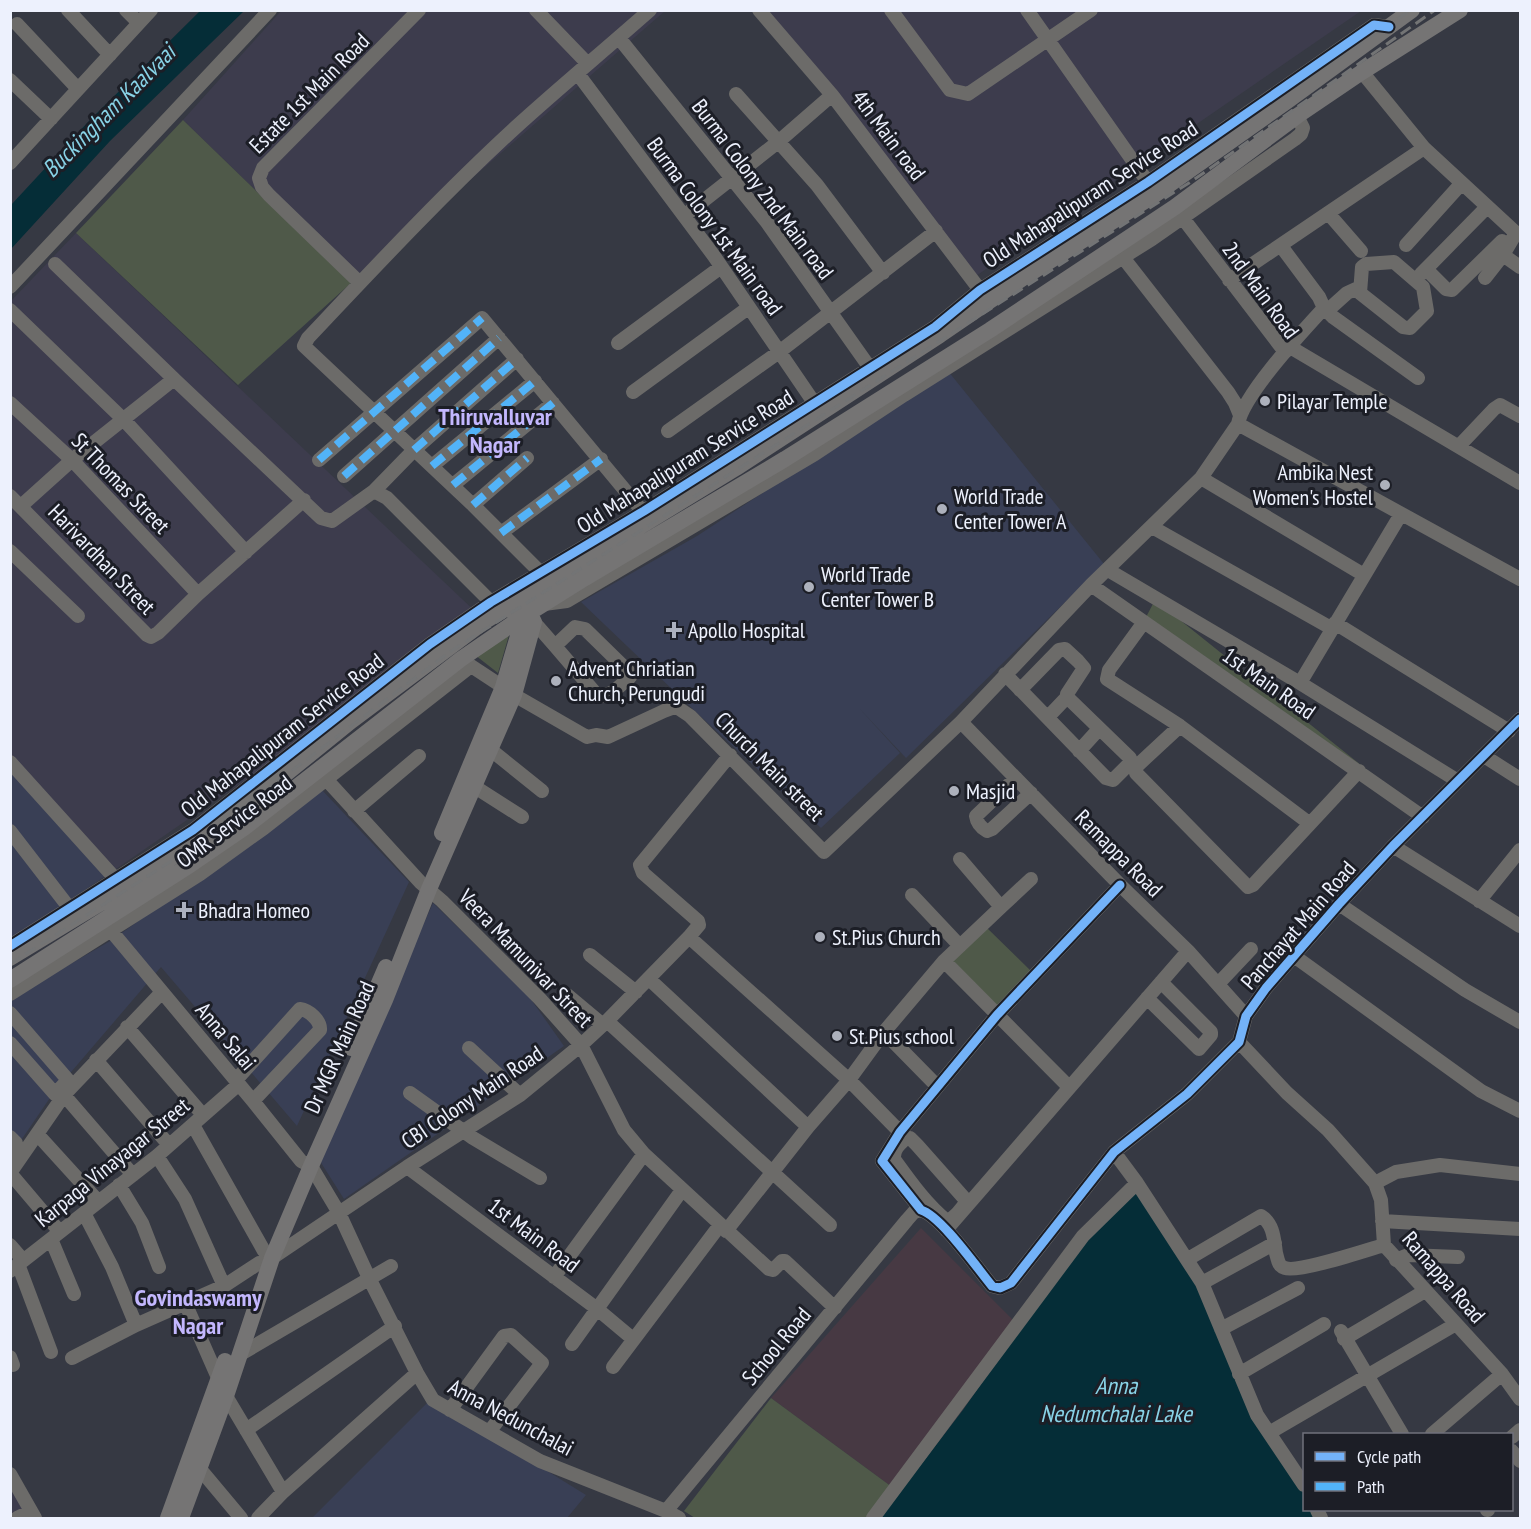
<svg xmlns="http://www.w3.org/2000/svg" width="1531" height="1529" font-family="'PT Sans Narrow',sans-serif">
<rect width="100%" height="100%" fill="#363943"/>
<!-- built -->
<path fill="#393f55" d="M948 371 1104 564 906 758 859 708 900 753 821 828 698 714 581 602 697 536Z
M10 760 116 869 11 940H10Z
M321 789 409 882 297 1126 161 967 54 1092 11 1155V998L112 940Z
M433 903 530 998 564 1046 344 1199 318 1158Z
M431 1399 586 1495 567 1518H312Z"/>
<!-- industrial -->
<path fill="#3d3c4d" d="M281 11H665L351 283 183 120Z
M757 11H1361L973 278Z
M76 233 481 617 116 869 11 760V301Z
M11 1463 30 1518H11Z"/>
<!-- education -->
<path fill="#473943" d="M921 1228 1015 1322 892 1487 771 1398Z"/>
<!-- green -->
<path fill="#4f5949" d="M183 120 351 283 238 385 76 233Z
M1155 600 1422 814 1145 619Z
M509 635 498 673 475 655Z
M985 926 1032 972 997 1008 950 961Z
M771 1398 892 1487 868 1518H695L684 1511Z"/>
<!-- water -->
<path fill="#052d37" d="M200 11H244L110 141 11 249V205L88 122Z
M1136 1191 1198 1283 1254 1418 1304 1491V1510H1313L1316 1518H880L963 1410 1066 1262Z"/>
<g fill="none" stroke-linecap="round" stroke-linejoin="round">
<!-- minor -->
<path stroke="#6c6b69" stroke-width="14" d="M68 10 110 55
M126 10 139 23
M536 10 588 64
M759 10 832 95 980 290
M891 10 950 90 968 94 1091 10
M1027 10 1152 188
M17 24 78 89
M619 38 766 221 870 368
M1362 72 1424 148 1516 233 1503 255 1485 278
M578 74 714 256 815 404
M10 80 51 119
M736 94 817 185 883 273
M10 163 151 10
M1328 213 1361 251
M684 216 778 142 832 95
M1182 217 1285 352
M1406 245 1461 184
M1281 246 1319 297 1324 308 1333 317 1418 378
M1118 251 1228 392 1235 403 1240 415
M1503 255 1520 267
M1394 262 1423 287 1427 311 1410 328 1403 327 1360 293 1362 267 1366 264Z
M55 264 174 379
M1426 269 1446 289 1452 290 1502 241
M1421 274 1487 207
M1229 280 1424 148
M360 283 269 195 262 187 259 178 263 168 419 10
M10 287 270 10
M10 310 124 420 246 552
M1327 311 1347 293 1360 287
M618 343 721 267
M1290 347 1520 483
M633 392 748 308
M10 403 72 460 198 594
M1238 424 1520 579
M668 431 779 352 936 231
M1459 446 1494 409 1500 405 1520 416
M319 460 482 318 648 518
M432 466 535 381
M344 476 499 338
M1201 478 1364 575
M453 485 553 403
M374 491 414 450 517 359
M10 496 147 635 151 637 158 633 198 594 304 500
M473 505 527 458
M21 506 72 460 174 379 321 518 332 521 374 491 387 498 491 602
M1152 527 1331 628
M501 533 601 459
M10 551 78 616
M1108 570 1300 683 1458 781
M540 572 473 505 304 346 308 338C375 267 444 193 516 127 560 87 606 49 650 10
M1091 585 1423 817
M544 604 567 601 815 454 904 395 1152 239 1295 139 1301 134 1303 128 1297 116
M534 622 555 646 597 695C610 699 620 685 630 677L629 672 585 629 575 627 555 646
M1144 622 1109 670 1107 679 1180 726 1309 823
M1335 623 1509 731
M465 662 503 687
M1005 674 1106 778 1113 780 1130 763V758L1067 697 1048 717
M1300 683 1401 514
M1020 690 1059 650 1065 649 1078 661 1084 668 1067 694V697
M514 695 587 737 596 735 608 737 664 711 672 708H678L690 716 824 852 961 722 1091 585 1201 478 1238 424C1243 395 1302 332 1324 308
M961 722 1120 885 1188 951 1246 1016
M1180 726 1138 765 1135 768 1136 773 1248 887 1253 885 1359 771
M491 750 542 791
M1079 751 1099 729
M1484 756 1520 779
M10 762 121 885
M325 778 421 883 442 901 540 999 581 1045 624 1130 644 1154 769 1269 773 1270 782 1261H785L835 1308
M1016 778 976 816C977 823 980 827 987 831L992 829 1031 793
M475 787 522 817
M354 811 419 756
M10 831 74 914
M1393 846 1520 926
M960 859 1001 907 1031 879
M1120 885 997 1015 900 1132 882 1161 921 1210C941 1216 977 1268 992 1286L1000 1288 1011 1283 1114 1152 1187 1094 1239 1042 1246 1016 1266 988 1339 904 1393 846 1520 719
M912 895 960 946
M1479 901 1520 850
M1339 904 1465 990 1520 1022
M103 921 253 1101 301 1161 311 1166 339 1213 369 1278 417 1373 433 1400 540 1461 666 1511 679 1518
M689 937 849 1080 900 1132
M10 946 193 830 430 644 491 602 644 511 935 327 980 290 1148 182 1374 25 1389 27
M590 955 636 992
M1294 956 1481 1091 1520 1111
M944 961 1069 1087
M649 979 808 1127
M1218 984 1251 949
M10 994 200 874 264 828 471 666
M567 995 603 1025
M1147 998 1199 1049 1211 1035V1032L1161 982
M10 1013 68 1080 55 1094 10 1043
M607 1021 830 1225
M127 1027 203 1115
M884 1032 937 1086
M1239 1042 1287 1093 1328 1130 1375 1183 1381 1200 1384 1245 1502 1374 1520 1399
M469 1048 520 1095
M96 1060 169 1145
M236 1080 300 1009C309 1010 321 1021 320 1030L253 1101
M410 1093 473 1138 540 1178
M64 1095 133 1175
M193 1125 264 1251
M38 1135 98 1201
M10 1137 16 1143V1148L10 1154
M906 1138H910L917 1145 964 1198 966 1202C962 1209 954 1218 947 1221 926 1204 910 1181 894 1159 893 1149 900 1144 906 1138Z
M1114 1152 1137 1183
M157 1156 185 1199 224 1286
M407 1167 596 1308 633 1339
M10 1173 64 1095 162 992
M10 1173 60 1232
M1375 1183 1396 1172 1440 1165 1520 1174
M119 1185 142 1223 159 1267
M84 1213 112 1267 136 1325
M1382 1221 1520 1229
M946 1230 1188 951
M726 1231 808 1127 849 1080 884 1032 944 961 1001 907
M51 1239 74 1294
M10 1245 23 1260
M272 1258 407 1167 520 1095 581 1045 607 1021 689 937 699 925 698 921 643 873 640 865 730 755
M1188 1259 1261 1216C1274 1224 1274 1240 1276 1253 1278 1260 1278 1266 1285 1268 1298 1273 1367 1250 1384 1245
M1396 1260 1408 1255 1458 1257
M18 1264 51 1352
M10 1271 157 1156 239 1084
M554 1277 644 1154
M1202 1283 1275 1243
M186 1305 226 1396 283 1492
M1221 1329 1298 1288
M1341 1331 1402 1434
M1344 1339 1425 1291
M572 1344 682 1190
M239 1355 391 1266
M10 1357 13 1365
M72 1358 136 1325 224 1286 259 1263
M613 1367 720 1225
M1239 1374 1324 1324
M450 1410 504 1336 511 1335 542 1363 489 1432
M246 1430 395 1326
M1269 1433 1456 1324
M1432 1434 1502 1374
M1512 1437 1520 1430
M1512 1451 1520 1461
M200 1469 241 1518
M10 1474 35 1518
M1317 1510 1321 1518
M1487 1510H1488
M666 1511 907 1220 914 1212 921 1210
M17 1518 31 1511
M258 1518 283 1492 417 1373
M873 1518 1083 1236 1137 1183 1202 1283 1257 1415 1304 1485"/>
<!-- major -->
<path stroke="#757474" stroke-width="16" d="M442 833 503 687 518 636V620L514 613
M10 958 124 889 215 829 272 785 351 721 482 623 736 468 940 335 1026 276 1156 194 1286 102 1412 10
M10 980 190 865 244 828 461 659 518 620 585 578 785 459 990 330 1175 207 1297 116 1362 72 1460 10
M351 1048 386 967
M168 1518 225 1361
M181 1518 226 1396 272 1258 311 1166 385 1000 429 889 514 695 534 622 526 606"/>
<!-- rail -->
<path stroke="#737475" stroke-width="3" stroke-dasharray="12 6" stroke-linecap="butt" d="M663 507 1411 10
M45 932 301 753
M10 964 173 860 451 651 1192 181 1435 10"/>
<!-- quiet -->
<path stroke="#52b3f8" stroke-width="8" stroke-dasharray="15 8" stroke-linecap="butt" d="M414 450 517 359
M319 460 482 318
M432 466 535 381
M344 476 499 338
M453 485 553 403
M473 505 527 458
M501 533 601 459"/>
<!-- cycleway casing -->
<g stroke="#1c1e26" stroke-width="13">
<path id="cycleway" d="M1120 885 997 1015 900 1132 882 1161 921 1210C941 1216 977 1268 992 1286L1000 1288 1011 1283 1114 1152 1187 1094 1239 1042 1246 1016 1266 988 1339 904 1393 846 1520 719
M10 946 193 830 430 644 491 602 644 511 935 327 980 290 1148 182 1374 25 1389 27"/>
</g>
<!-- cycleway -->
<use href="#cycleway" stroke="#73b2f8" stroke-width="9"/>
</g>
<!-- markers -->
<g fill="#adb1bc" stroke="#1c1e26" stroke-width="2">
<circle cx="1265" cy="401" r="6"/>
<circle cx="1385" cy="485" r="6"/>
<circle cx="942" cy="509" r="6"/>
<circle cx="809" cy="587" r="6"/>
<path d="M671 621h6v6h6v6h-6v6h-6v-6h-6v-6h6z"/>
<circle cx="556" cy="681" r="6"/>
<circle cx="954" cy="791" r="6"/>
<path d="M181 901h6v6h6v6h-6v6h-6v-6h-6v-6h6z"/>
<circle cx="820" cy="937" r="6"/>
<circle cx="837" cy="1036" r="6"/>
</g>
<g text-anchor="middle" stroke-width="6" stroke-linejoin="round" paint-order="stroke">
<!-- street labels -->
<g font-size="22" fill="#edf1fd" stroke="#1c1e26">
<text transform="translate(309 93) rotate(-45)" y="8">Estate 1st Main Road</text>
<text transform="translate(889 135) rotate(53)" y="8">4th Main road</text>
<text transform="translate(763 189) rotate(53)" y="8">Burma Colony 2nd Main road</text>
<text transform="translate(1090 194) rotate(-33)" y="8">Old Mahapalipuram Service Road</text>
<text transform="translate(715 226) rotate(54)" y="8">Burma Colony 1st Main road</text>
<text transform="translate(1261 290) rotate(54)" y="8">2nd Main Road</text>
<text transform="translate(685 461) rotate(-32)" y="8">Old Mahapalipuram Service Road</text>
<text transform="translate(121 483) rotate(46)" y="8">St Thomas Street</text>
<text transform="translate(102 559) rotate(46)" y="8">Harivardhan Street</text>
<text transform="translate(1269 683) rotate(35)" y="8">1st Main Road</text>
<text transform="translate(282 735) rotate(-38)" y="8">Old Mahapalipuram Service Road</text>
<text transform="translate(770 766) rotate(45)" y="8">Church Main street</text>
<text transform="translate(234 821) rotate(-37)" y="8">OMR Service Road</text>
<text transform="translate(1119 853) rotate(45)" y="8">Ramappa Road</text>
<text transform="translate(1298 925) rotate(-49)" y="8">Panchayat Main Road</text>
<text transform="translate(526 958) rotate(46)" y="8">Veera Mamunivar Street</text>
<text transform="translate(226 1036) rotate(50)" y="8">Anna Salai</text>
<text transform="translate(339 1047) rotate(-66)" y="8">Dr MGR Main Road</text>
<text transform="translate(472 1097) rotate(-34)" y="8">CBI Colony Main Road</text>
<text transform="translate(112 1162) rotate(-39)" y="8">Karpaga Vinayagar Street</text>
<text transform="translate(534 1235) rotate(37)" y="8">1st Main Road</text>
<text transform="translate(1444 1277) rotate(49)" y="8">Ramappa Road</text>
<text transform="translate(776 1346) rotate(-50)" y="8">School Road</text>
<text transform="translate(511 1417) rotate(28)" y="8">Anna Nedunchalai</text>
</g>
<!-- poi labels -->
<g font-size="22" fill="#edf1fd" stroke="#1c1e26" text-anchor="start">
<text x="1277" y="409">Pilayar Temple</text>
<text x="1373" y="480" text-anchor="end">Ambika Nest<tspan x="1373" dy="25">Women's Hostel</tspan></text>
<text x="954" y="504">World Trade<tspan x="954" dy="25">Center Tower A</tspan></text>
<text x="821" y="582">World Trade<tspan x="821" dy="25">Center Tower B</tspan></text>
<text x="688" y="638">Apollo Hospital</text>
<text x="568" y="676">Advent Chriatian<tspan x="568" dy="25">Church, Perungudi</tspan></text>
<text x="966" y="799">Masjid</text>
<text x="198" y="918">Bhadra Homeo</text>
<text x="832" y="945">St.Pius Church</text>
<text x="849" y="1044">St.Pius school</text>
</g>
<!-- water labels -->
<g font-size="24" font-style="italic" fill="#88d2e6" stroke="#1c1e26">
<text transform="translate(109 111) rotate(-45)" y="8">Buckingham Kaalvaai</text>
<text x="1116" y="1394">Anna<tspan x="1116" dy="28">Nedumchalai Lake</tspan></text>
</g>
<!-- neighbourhood labels -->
<g font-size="24" font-weight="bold" fill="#c3b7fe" stroke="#1c1e26">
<text x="495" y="425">Thiruvalluvar<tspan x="495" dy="28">Nagar</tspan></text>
<text x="198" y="1306">Govindaswamy<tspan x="198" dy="28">Nagar</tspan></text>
</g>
</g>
<!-- border -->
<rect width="1531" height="1529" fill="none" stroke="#edf1fd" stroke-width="24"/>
<!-- legend -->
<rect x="1303" y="1433" width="210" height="78" fill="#1c1e26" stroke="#70727c" stroke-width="1.5"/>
<rect x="1315" y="1452" width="30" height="9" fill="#73b2f8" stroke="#70727c" stroke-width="1.5"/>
<text x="1357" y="1463" font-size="18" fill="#edf1fd">Cycle path</text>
<rect x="1315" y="1482" width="30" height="9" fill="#52b3f8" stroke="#70727c" stroke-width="1.5"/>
<text x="1357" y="1493" font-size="18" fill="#edf1fd">Path</text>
</svg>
